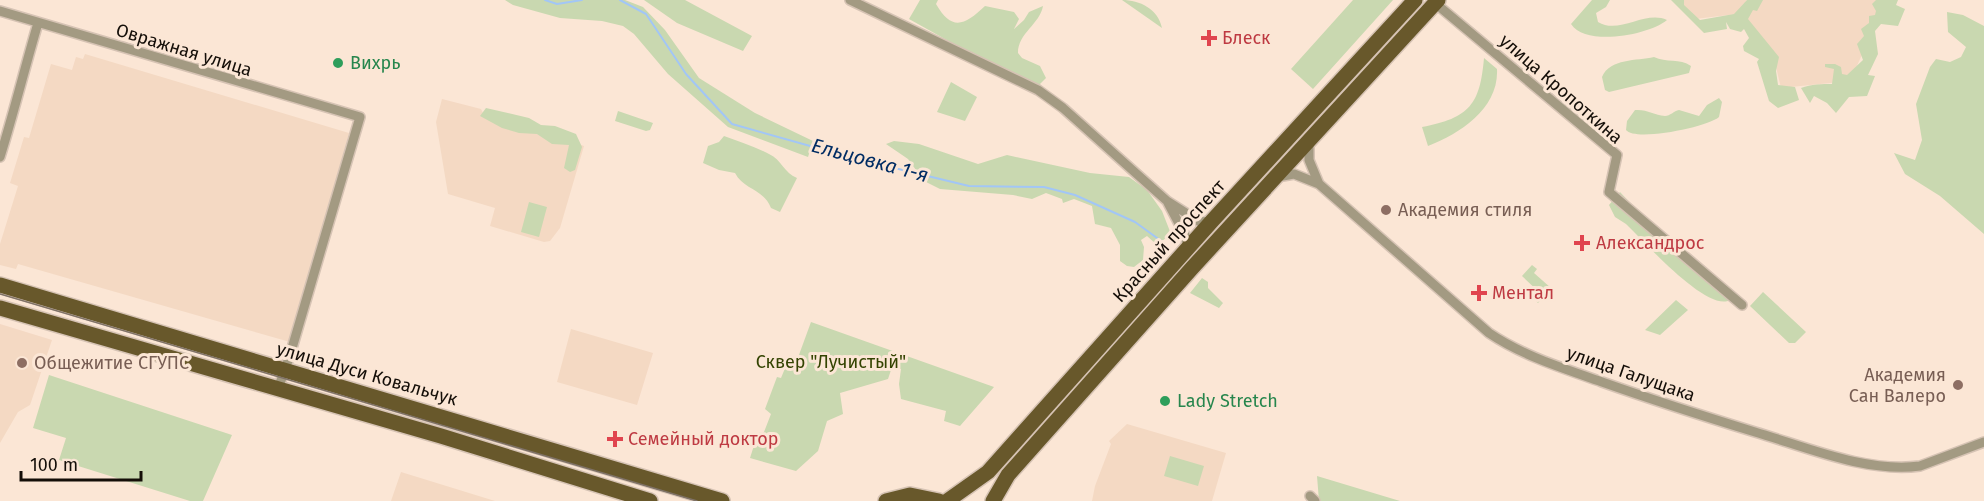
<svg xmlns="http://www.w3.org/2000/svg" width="1984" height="501" font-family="'Fira Sans',sans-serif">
<rect width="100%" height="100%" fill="#fbe6d5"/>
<!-- built -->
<path fill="#f4d9c3" d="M1674 0H1747L1737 14 1695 19Z
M1755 0H1887L1850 81 1781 88 1776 67 1744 16Z
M85 54 349 133 290 342 18 264 16 269 0 265V244L18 186 10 183 24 137 29 138 51 64 72 70 76 57 83 59Z
M442 99 481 109 483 113 584 146 560 228 550 241 544 242 490 226 495 208 448 194 436 122Z
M0 324 52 340 30 405 18 412 0 443Z
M571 329 653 353 637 405 557 382Z
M1127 424 1226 453 1212 501H1092L1095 486 1111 444 1109 441Z
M401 472 495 501H391Z"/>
<!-- green -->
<path fill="#c9d8b0" d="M505 0H625L643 7 665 30 699 78 755 113 813 141 808 157 728 127 668 74 634 34 623 26 602 21 560 18 513 5Z
M644 0H685L752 36 743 51 677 23Z
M920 0H938L936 4C952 32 965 25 985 6L1014 12 1019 19 1014 29 1024 20 1029 12 1043 6C1040 24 1018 33 1018 53L1022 58 1040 66 1046 78 1038 86 997 68 909 19Z
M1122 0C1140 0 1158 9 1162 28Z
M1353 0H1393L1313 89 1291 69Z
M1592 0H1610L1606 7 1596 13 1598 22C1619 35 1645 10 1667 20 1649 35 1586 47 1571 24Z
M1671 0H1684V5L1700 20 1734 14 1747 0H1763L1757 11 1753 10 1748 19 1779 57 1776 71 1778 85 1795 87 1799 100 1778 108 1769 101 1757 62 1759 59 1744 51 1743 46 1749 38 1744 29 1741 32 1730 29 1726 22 1727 29 1704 33Z
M1876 0H1898L1896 5 1905 9 1898 26 1881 24 1875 31 1878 54 1868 75 1875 76 1867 96 1849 97 1836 113 1827 103 1814 96 1810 103 1801 88C1811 84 1823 84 1832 84L1834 69 1825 67V64H1835L1841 67 1842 74 1847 75 1863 60 1857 44 1864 36 1861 29 1869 23V16L1875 15 1876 11 1872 4Z
M1947 12 1963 15 1984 26V234L1940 196 1905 174 1894 153 1915 160 1922 140 1916 104 1930 67 1936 59 1950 62 1961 57 1966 47 1948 32Z
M1654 57C1666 63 1680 58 1691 66L1689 73 1685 74 1609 92 1605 90 1602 77C1610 58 1637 61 1654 57Z
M1484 58 1497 69C1499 108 1461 133 1428 146L1422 127C1470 118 1480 104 1484 58Z
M951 82 977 97 965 121 937 112Z
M1719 98 1722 102 1719 117C1708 127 1635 142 1626 130L1627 121 1635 110C1647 109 1654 115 1665 116 1670 116 1674 111 1679 110L1699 116 1707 105Z
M486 108 529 118 541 125 555 126 576 134 582 147 575 170 570 172 564 168 569 145 552 144 537 134 519 133 502 128 480 116Z
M618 111 653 123 650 130 646 131 615 121Z
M724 136C738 141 756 147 769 154 782 160 784 173 797 178L780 212 771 208C764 189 744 190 735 173L719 170 703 163 708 146 719 142Z
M894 141 919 144 978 164 1007 155 1090 173 1129 177 1147 190 1162 211 1171 234 1157 245 1147 236 1141 240 1144 247 1143 260 1134 267 1127 266 1120 261V245L1111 228 1095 224 1092 206 1074 199 1063 203 1062 199 1046 193 1032 199 1013 195 940 189 924 181 908 159 886 144Z
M1620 192 1637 210 1721 282 1730 300C1707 313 1643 240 1626 224L1615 217 1609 205Z
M529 202 547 207 539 237 521 232Z
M1532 265 1537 269 1534 273 1551 288 1538 303 1536 301 1541 294 1522 276Z
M1202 278 1208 282V288L1223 303 1219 308 1190 293Z
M1763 292 1806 332 1795 343H1789L1750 306Z
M1676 300 1688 310 1660 335 1645 330Z
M811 322 994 387 960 426 944 421 946 411 901 399 899 384 901 369 892 367 888 379 840 393 843 414 827 421 818 451 796 471 750 458 758 433 764 432 771 414 765 409 777 377 781 378 788 361 796 363Z
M49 375 232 435 203 501H190L59 460 66 438 33 428Z
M1170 456 1204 466 1198 486 1164 476Z
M1317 476 1400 501H1319Z"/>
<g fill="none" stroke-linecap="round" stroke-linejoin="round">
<!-- stream -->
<path stroke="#a2c6f6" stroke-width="2" d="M545 0 557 4 582 0
M620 0 646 14 686 74 732 124 853 158 969 186 1044 187 1075 195 1135 222 1164 243"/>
<!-- street casing -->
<g stroke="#d6c3b4" stroke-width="12">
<path id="street" d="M850 0 1038 90 1063 108 1167 201 1200 222 1212 221
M1435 3 1617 155 1609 192 1742 305
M0 11 360 117 290 355 278 389
M1309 142V160L1319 184
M0 157C14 112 25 67 38 23
M1277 177 1294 174 1319 184 1489 333C1523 356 1563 368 1602 382 1653 400 1703 416 1755 432 1806 447 1866 473 1920 466L1984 442
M1168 203 1185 235 1188 247
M1310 496 1315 501"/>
</g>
<!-- primary casing -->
<g stroke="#d6c3b4" stroke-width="18">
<path id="primary" d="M0 285 722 501
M0 308 441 436 650 501
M886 501 910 495 939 501
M947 501 988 472 1212 221 1415 0
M993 501 1008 475 1192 268 1438 0"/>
</g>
<!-- street -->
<use href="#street" stroke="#a39a82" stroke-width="9"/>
<!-- primary -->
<use href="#primary" stroke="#68582b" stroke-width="15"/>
<!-- tram -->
<path stroke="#7f7267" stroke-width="1.5" d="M0 294 697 501"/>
</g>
<!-- markers -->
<g fill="#e0444e" stroke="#fbe6d5" stroke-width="2">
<path d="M1206 29h6v6h6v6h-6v6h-6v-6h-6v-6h6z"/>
<path d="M1579 234h6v6h6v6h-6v6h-6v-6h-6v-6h6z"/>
<path d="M1476 284h6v6h6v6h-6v6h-6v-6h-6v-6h6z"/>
<path d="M612 430h6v6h6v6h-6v6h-6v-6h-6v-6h6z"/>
</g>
<g fill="#2e9e5b" stroke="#fbe6d5" stroke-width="2">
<circle cx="338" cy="63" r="6"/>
<circle cx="1165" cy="401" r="6"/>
</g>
<g fill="#8d6e63" stroke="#fbe6d5" stroke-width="2">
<circle cx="1386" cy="210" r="6"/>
<circle cx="22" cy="363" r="6"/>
<circle cx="1958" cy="385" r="6"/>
</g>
<g text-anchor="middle" stroke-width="6" stroke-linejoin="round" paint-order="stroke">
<!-- health labels -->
<g font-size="18" fill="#be3a42" stroke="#fbe6d5" text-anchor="start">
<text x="1222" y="44">Блеск</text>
<text x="1596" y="249">Александрос</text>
<text x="1492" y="299">Ментал</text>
<text x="628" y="445">Семейный доктор</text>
</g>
<!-- street labels -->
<g font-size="18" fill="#140e08" stroke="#fbe6d5">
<text transform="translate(184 50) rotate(17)" y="6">Овражная улица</text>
<text transform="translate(1561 89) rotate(41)" y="6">улица Кропоткина</text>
<text transform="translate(1169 241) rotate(-48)" y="6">Красный проспект</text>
<text transform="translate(367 374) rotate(16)" y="6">улица Дуси Ковальчук</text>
<text transform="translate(1631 374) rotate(19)" y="6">улица Галущака</text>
</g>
<!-- leisure labels -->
<g font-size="18" fill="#27864d" stroke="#fbe6d5" text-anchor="start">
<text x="350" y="69">Вихрь</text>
<text x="1177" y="407">Lady Stretch</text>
</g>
<!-- education labels -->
<g font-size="18" fill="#785e54" stroke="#fbe6d5" text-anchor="start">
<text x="1398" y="216">Академия стиля</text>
<text x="34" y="369">Общежитие СГУПС</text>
<text x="1946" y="381" text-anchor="end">Академия<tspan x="1946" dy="21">Сан Валеро</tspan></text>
</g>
<!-- park labels -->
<g font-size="18" fill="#334301" stroke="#fbe6d5">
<text x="831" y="368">Сквер "Лучистый"</text>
</g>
<!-- water labels -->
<g font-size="20" font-style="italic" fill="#002c63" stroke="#fbe6d5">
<text transform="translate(870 160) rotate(15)" y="7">Ельцовка 1-я</text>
</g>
</g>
<!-- scale -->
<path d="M21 471v9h120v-9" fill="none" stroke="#140e08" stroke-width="3"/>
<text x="30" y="471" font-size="18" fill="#140e08" stroke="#fbe6d5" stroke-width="4.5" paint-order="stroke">100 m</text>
</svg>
